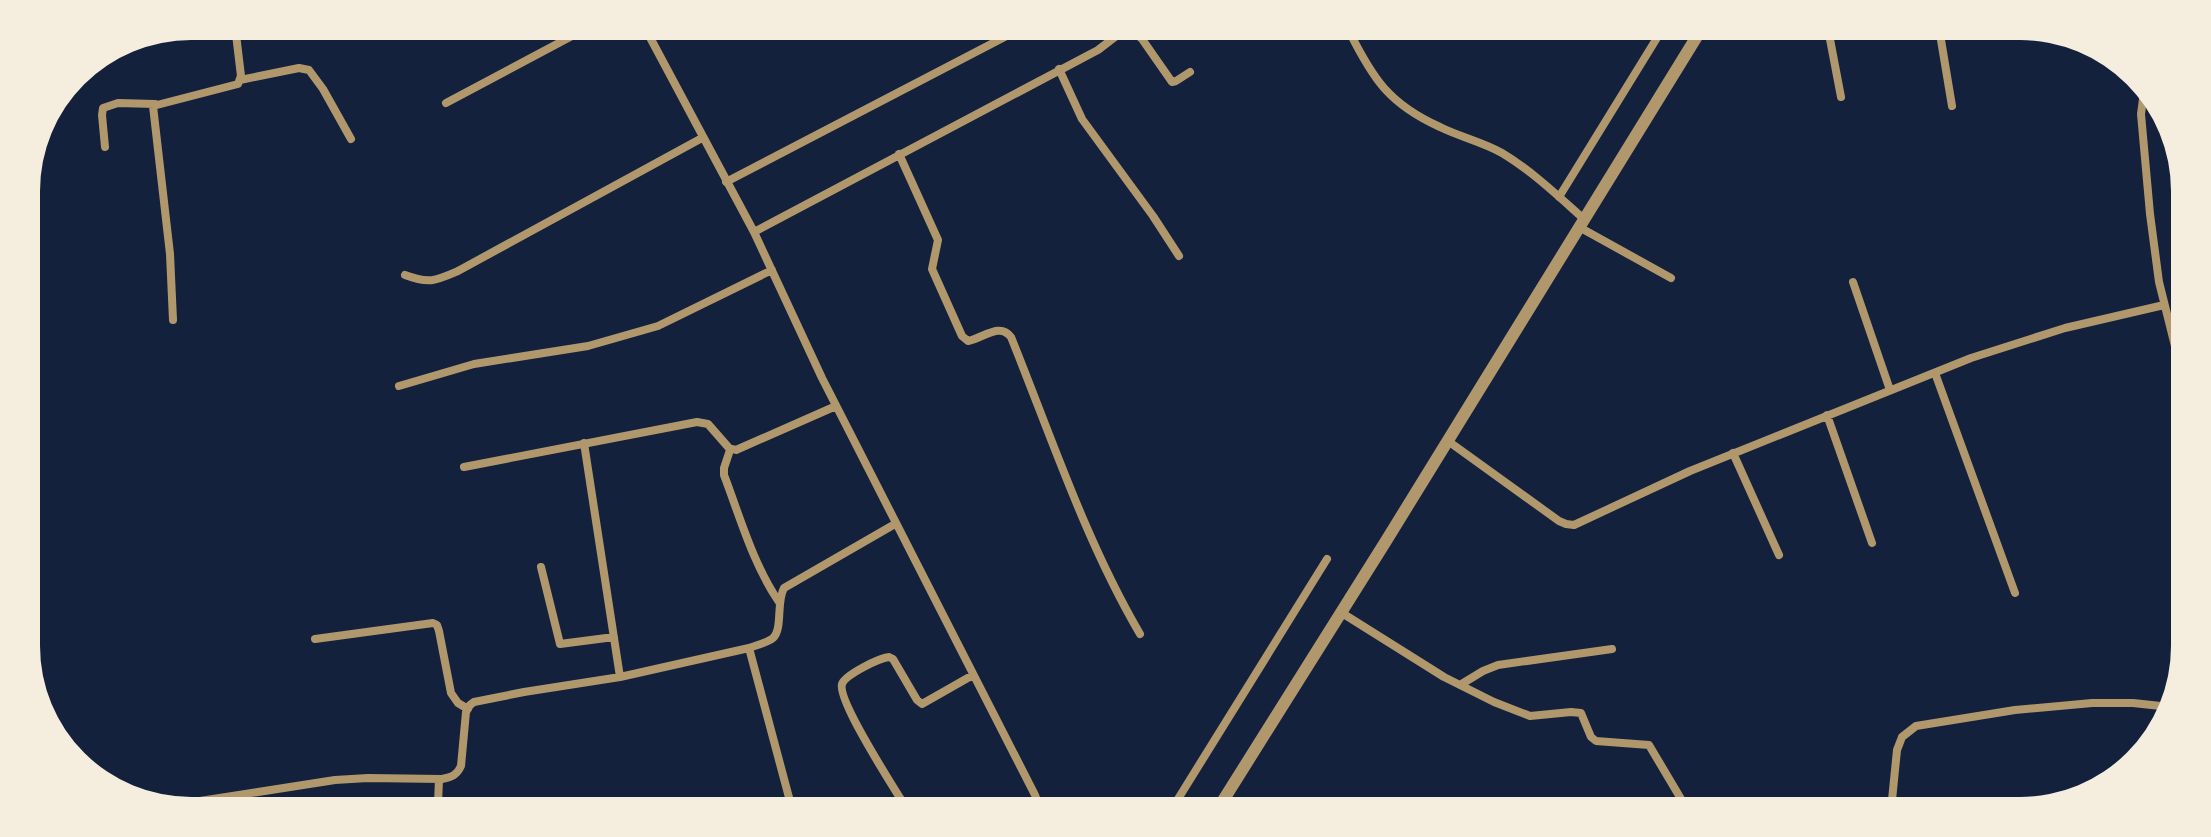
<svg xmlns="http://www.w3.org/2000/svg" width="2211" height="837" font-family="Karla,sans-serif">
<rect width="100%" height="100%" fill="#14213d"/>
<g fill="none" stroke-linecap="round" stroke-linejoin="round">
<!-- minor -->
<path stroke="#b1986c" stroke-width="8" d="M645 28 754 232 822 378 1035 795 1039 806
M1131 30 1142 39 1172 82 1176 81 1190 72
M1349 31C1373 79 1389 104 1440 127 1460 137 1483 142 1502 153 1532 171 1558 196 1584 219
M1829 34 1841 97
M1940 34 1952 106
M1059 69 1082 119 1153 216 1179 256
M240 80 299 68 309 70 323 89 351 139
M2145 84 2141 114 2150 214 2159 282 2181 370
M446 103 587 28
M105 147 102 115 103 108 118 103 155 104
M899 154 938 240 932 269 962 336 968 341C983 338 1000 322 1011 337 1051 436 1086 542 1140 634
M726 182 1018 30
M1559 197 1660 33
M1579 227 1671 278
M754 232 1098 50 1124 30
M405 275C429 284 435 281 458 271L702 138
M1853 282 1890 390
M173 320 170 254 153 106 238 84 241 76 235 26
M1935 373 2015 593
M399 386 474 364 588 346 658 326 772 270
M1827 415 1872 543
M1448 441 1559 521 1566 524 1574 525 1690 471 1971 358 2065 328 2164 305
M584 443 620 677
M730 450 724 468V475C740 517 753 564 779 602
M1733 453 1779 555
M464 467 697 422 708 424 729 448 736 450 836 406
M541 567 560 644 614 637
M1342 613 1444 677 1494 702 1530 716 1571 712 1581 713 1591 737 1596 741 1649 745 1687 809
M315 639 433 623 437 625 439 631 451 693 458 703 468 709
M749 648C756 645 767 643 773 638 783 629 776 602 784 588L895 524
M1460 685 1483 671 1498 665 1612 649
M187 803 335 780 368 778 442 779C452 777 457 775 461 766L466 712 470 705 474 702 524 692 620 677 749 648 791 805
M438 804 439 779
M905 806C894 788 837 700 842 684 845 675 879 658 889 657L893 659 917 700 922 704 973 675
M1173 807 1327 559
M1891 810 1897 750 1902 737 1916 726 2015 710 2092 703H2133L2170 707"/>
<!-- tertiary -->
<path stroke="#b1986c" stroke-width="12" d="M1219 807 1386 541 1699 33"/>
</g>
<!-- crop -->
<path d="M0 0H2211V837H0ZM191 40H2020A151 151 0 0 1 2171 191V646A151 151 0 0 1 2020 797H191A151 151 0 0 1 40 646V191A151 151 0 0 1 191 40Z" fill="#f5edde" fill-rule="evenodd"/>
</svg>
